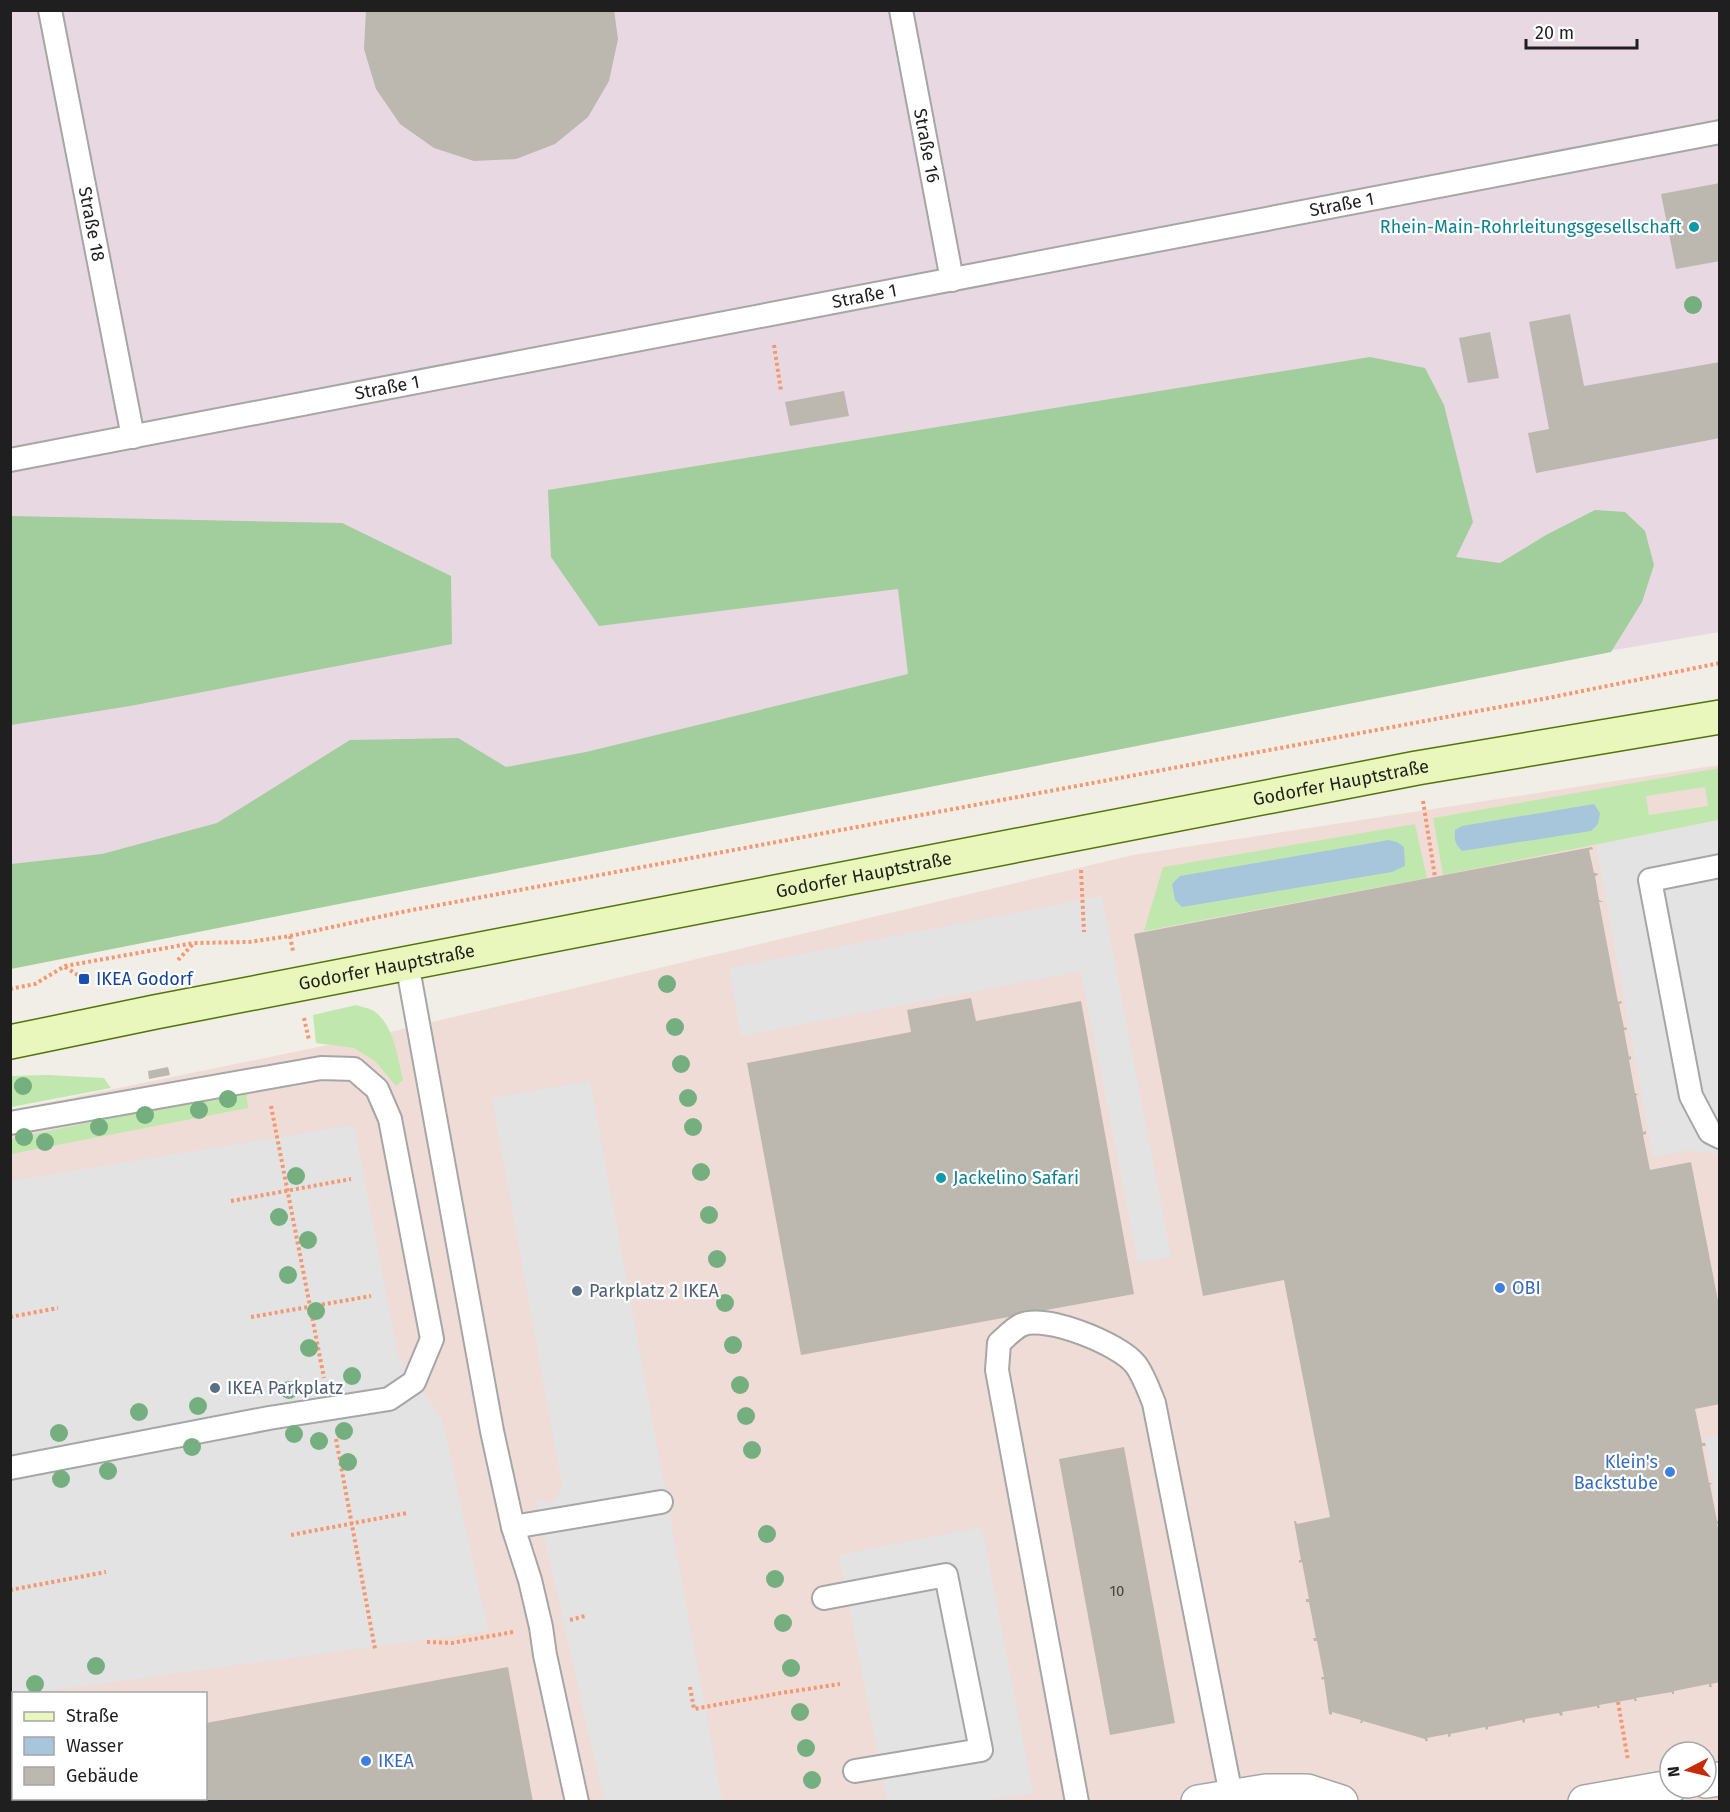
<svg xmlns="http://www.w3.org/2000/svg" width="1730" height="1812" font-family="'Fira Sans',sans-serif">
<rect width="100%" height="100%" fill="#f0eee6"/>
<!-- commercial -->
<path fill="#f0dcd6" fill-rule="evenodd" d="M1719 765V1801L11 1802V1110L382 1034 1133 855ZM14 1694H206V1798H14ZM1670 1752H1706V1788H1670Z"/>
<!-- industrial -->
<path fill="#e8d8e2" d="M11 11H1719V632L11 925Z"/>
<!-- grass -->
<path fill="#c0e8ae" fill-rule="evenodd" d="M1719 768V820L1443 875 1433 818ZM1705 787 1708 806 1649 815 1646 796Z
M1415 824 1427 878 1144 931 1163 867Z
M356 1005C361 1007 369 1008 374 1011 394 1025 398 1059 403 1080L396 1086 375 1061 354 1048 316 1043 313 1015Z
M49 1075 104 1078 111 1088 11 1107V1076Z
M246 1089 248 1108 11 1154V1139Z"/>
<!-- forest -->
<path fill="#a2cd9c" d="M1370 357 1425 368 1444 405 1473 522 1456 557 1500 563 1546 535 1595 510 1625 512 1645 531 1654 565 1642 602 1611 652 11 969V864L102 854 217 823 350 740 458 738 506 767 586 752 908 674 898 589 599 626 551 557 548 490Z
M11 516 342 523 451 576 452 644 130 706 11 725Z"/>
<!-- parking -->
<path fill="#e3e3e3" d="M1719 820V1154L1687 1150 1653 1157 1596 845Z
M1102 896 1171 1257 1138 1263 1081 971 741 1036 729 968Z
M590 1081 722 1801H604L536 1500 548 1503 558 1497 562 1485 492 1098Z
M354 1125 398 1356 442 1419 488 1631 31 1693 14 1694 13 1696H11V1181Z
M1719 1436H1720L1719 1516 1705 1438Z
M982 1527 1033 1793 971 1802 887 1801 839 1555Z"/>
<!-- water -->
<path fill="#a8c6db" d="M1594 804 1600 813 1598 824 1591 831 1462 851C1455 844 1454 840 1455 830L1462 826Z
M1389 840 1397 842 1404 847 1405 866 1392 872 1182 907 1175 900 1172 884 1180 876Z"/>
<!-- building -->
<path fill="#bcb7af" d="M366 10H614L618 39 609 81 588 117 555 144 516 159 474 161 434 148 400 124 376 89 364 49Z
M1720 183V261L1676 269 1661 194Z
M1570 314 1584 386 1720 362V438L1536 473 1528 433 1549 429 1529 322Z
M1490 332 1499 378 1468 383 1459 338Z
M844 391 849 416 790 426 785 402Z
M1592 847 1593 849 1589 850 1594 873H1597L1598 875 1595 876 1599 900 1603 902H1599L1618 1002 1621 1001 1622 1003 1619 1004 1624 1028 1626 1027 1627 1030H1624L1629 1057 1631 1056V1059L1629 1060 1635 1093 1639 1095H1636L1643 1132 1646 1131V1134L1643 1135 1650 1170 1691 1162 1720 1311V1404L1695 1409 1702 1443H1705L1706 1446H1702L1709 1483H1712L1710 1485 1717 1521H1720V1524H1717L1720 1537V1682L1711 1684 1712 1687H1709V1684L1674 1691V1694H1672V1692L1636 1698 1637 1701H1634V1699L1599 1705 1600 1708H1597V1706L1562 1712 1563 1715 1560 1716 1559 1713 1525 1719V1722L1523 1723 1522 1720 1488 1727V1729L1486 1730 1485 1727 1450 1734 1451 1736 1448 1737V1734L1427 1738 1428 1741H1425V1739L1363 1721 1362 1723H1360L1361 1720 1332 1712V1715L1329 1714 1324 1679 1322 1680 1321 1677H1324L1317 1641H1314L1313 1638H1316L1309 1602H1306V1599H1309L1302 1562 1299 1563V1560H1301L1294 1521H1296L1297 1524 1330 1517 1284 1280 1203 1296 1134 934Z
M971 998 976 1021 1081 1001 1134 1294 801 1355 747 1063 911 1032 907 1010Z
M168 1067 170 1075 149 1079 148 1071Z
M1124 1447 1175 1723 1110 1735 1059 1459Z
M508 1667 533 1802H55V1798H206V1723Z"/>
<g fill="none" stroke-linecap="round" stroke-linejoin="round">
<!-- lane casing -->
<g stroke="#a6a6a6" stroke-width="26">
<g id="lane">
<path id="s1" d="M50 10 133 437"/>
<path id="s2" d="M901 10 952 280"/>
<path id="s3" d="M10 460 1720 132"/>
<path d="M1720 866 1650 880 1691 1096 1710 1132 1720 1137"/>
<path d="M407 963 492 1431 513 1527 530 1580 541 1627 545 1655 577 1802"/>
<path d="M10 1123 321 1068 354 1069 377 1089 390 1119 432 1339 414 1382 389 1399 269 1418 10 1468"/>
<path d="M513 1527 661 1502"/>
<path d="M824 1598 946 1575 981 1750 855 1771"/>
<path d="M1077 1802 997 1370 999 1343C1006 1337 1013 1329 1021 1325 1046 1314 1120 1344 1136 1365 1144 1376 1149 1391 1154 1403L1231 1795"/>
</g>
</g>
<!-- street casing -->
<g stroke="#a6a6a6" stroke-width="36">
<path id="street" d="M1706 1781 1720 1779
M1198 1802 1266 1791H1307L1341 1802
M1585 1802 1670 1787"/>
</g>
<!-- secondary casing -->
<g stroke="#547409" stroke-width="36">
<g id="secondary">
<path id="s4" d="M10 1042 155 1012 1417 768 1720 717"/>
</g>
</g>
<!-- path -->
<path stroke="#f49872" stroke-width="4" stroke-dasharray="3 3" stroke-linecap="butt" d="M774 345 781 391
M1423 801 1435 877
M1081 870 1084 932
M290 936 293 951
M178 960 193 944
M65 967 84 979
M10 989 35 984 65 966 194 943 249 942 290 936 407 911 1548 698 1720 663
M304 1018 309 1040
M271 1106 324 1378
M231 1201 351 1179
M10 1317 58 1308
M251 1317 371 1296
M336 1439 375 1649
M291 1535 407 1513
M10 1590 106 1572
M570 1620 585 1616
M427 1642 452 1643 513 1632
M690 1687 694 1709 781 1693 840 1684
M1618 1702 1628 1760"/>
<!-- lane -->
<use href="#lane" stroke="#fff" stroke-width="22"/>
<!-- street -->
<use href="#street" stroke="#fff" stroke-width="33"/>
<!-- secondary -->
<use href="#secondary" stroke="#e9f7bc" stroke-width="33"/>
</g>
<!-- trees -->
<g fill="#75af80">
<circle cx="1693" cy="305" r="9"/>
<circle cx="667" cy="984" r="9"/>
<circle cx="675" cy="1027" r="9"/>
<circle cx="681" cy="1064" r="9"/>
<circle cx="23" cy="1086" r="9"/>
<circle cx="688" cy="1098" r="9"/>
<circle cx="228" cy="1099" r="9"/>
<circle cx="199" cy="1110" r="9"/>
<circle cx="145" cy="1115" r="9"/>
<circle cx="99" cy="1127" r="9"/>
<circle cx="693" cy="1127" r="9"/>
<circle cx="24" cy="1137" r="9"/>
<circle cx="45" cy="1142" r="9"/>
<circle cx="701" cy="1172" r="9"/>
<circle cx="296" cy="1176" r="9"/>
<circle cx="709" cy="1215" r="9"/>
<circle cx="279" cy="1217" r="9"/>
<circle cx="308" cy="1240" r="9"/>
<circle cx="717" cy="1259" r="9"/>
<circle cx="288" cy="1275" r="9"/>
<circle cx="725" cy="1303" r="9"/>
<circle cx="316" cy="1311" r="9"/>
<circle cx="733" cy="1345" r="9"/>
<circle cx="309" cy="1348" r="9"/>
<circle cx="352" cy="1376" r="9"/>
<circle cx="740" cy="1385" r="9"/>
<circle cx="289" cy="1390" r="9"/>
<circle cx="198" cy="1406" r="9"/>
<circle cx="139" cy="1412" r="9"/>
<circle cx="746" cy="1416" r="9"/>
<circle cx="344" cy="1431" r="9"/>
<circle cx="59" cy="1433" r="9"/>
<circle cx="294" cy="1434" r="9"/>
<circle cx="319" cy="1441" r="9"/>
<circle cx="192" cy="1447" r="9"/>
<circle cx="752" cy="1450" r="9"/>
<circle cx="348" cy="1462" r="9"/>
<circle cx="108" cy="1471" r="9"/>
<circle cx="61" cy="1479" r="9"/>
<circle cx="767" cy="1534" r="9"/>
<circle cx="775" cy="1579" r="9"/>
<circle cx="783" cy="1623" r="9"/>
<circle cx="96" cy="1666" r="9"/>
<circle cx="791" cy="1668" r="9"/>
<circle cx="35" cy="1684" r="9"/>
<circle cx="800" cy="1712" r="9"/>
<circle cx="806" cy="1748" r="9"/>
<circle cx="812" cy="1780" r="9"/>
</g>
<!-- markers -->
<g fill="#0f9aa8" stroke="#fff" stroke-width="2">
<circle cx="1694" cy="227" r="6"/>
<circle cx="941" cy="1178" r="6"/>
</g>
<rect fill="#1a4fb4" stroke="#fff" stroke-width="2" x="78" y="973" width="12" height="12" rx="3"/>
<g fill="#3f7fe0" stroke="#fff" stroke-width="2">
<circle cx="1500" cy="1288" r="6"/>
<circle cx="1670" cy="1472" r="6"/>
<circle cx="366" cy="1761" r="6"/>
</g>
<g fill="#5c6f8a" stroke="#fff" stroke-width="2">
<circle cx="577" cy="1291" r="6"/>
<circle cx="215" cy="1388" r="6"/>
</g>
<g text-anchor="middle" stroke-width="4.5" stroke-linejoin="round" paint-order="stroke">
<!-- number labels -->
<g font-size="15" fill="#464543">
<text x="1117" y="1596">10</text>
</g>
<!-- street labels -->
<g font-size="18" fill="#1f1f1f" stroke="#fff">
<text dy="6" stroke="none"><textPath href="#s2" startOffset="138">Straße 16</textPath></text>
<text dy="6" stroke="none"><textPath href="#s3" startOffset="1356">Straße 1</textPath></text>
<text dy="6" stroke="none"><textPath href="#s1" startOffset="218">Straße 18</textPath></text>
<text dy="6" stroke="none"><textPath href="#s3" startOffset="870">Straße 1</textPath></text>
<text dy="6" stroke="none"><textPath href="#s3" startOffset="384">Straße 1</textPath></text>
<text dy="6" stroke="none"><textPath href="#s4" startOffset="1356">Godorfer Hauptstraße</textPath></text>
<text dy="6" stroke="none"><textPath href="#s4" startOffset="870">Godorfer Hauptstraße</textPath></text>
<text dy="6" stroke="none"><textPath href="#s4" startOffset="384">Godorfer Hauptstraße</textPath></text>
</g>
<!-- culture labels -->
<g font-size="18" fill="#0d838f" stroke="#fff" text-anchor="end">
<text x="1682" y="233">Rhein-Main-Rohrleitungsgesellschaft</text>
<text x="953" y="1184" text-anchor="start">Jackelino Safari</text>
</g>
<!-- transit labels -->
<g font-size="18" fill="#164399" stroke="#fff" text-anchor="start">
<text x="96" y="985">IKEA Godorf</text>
</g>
<!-- shop labels -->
<g font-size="18" fill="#366cbe" stroke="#fff" text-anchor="start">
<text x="1512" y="1294">OBI</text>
<text x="1658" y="1468" text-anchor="end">Klein's<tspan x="1658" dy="21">Backstube</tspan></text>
<text x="378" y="1767">IKEA</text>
</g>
<!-- service labels -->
<g font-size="18" fill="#4e5e75" stroke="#fff" text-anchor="start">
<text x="589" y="1297">Parkplatz 2 IKEA</text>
<text x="227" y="1394">IKEA Parkplatz</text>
</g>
</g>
<!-- border -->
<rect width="1730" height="1812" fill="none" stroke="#1f1f1f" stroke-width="24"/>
<!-- legend -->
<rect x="12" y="1692" width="195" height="108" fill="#ffffff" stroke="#a5a5a5" stroke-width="1.5"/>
<rect x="24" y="1712" width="30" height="9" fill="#e9f7bc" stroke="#a5a5a5" stroke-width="1.5"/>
<text x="66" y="1722" font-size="18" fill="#1f1f1f">Straße</text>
<rect x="24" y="1737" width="30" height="18" fill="#a8c6db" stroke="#a5a5a5" stroke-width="1.5"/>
<text x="66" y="1752" font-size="18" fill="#1f1f1f">Wasser</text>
<rect x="24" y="1767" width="30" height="18" fill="#bcb7af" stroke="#a5a5a5" stroke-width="1.5"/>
<text x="66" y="1782" font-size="18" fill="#1f1f1f">Gebäude</text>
<!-- north arrow -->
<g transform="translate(1688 1770) rotate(263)"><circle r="28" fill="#ffffff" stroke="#a5a5a5" stroke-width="1.5"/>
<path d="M0-4.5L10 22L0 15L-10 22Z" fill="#c72c08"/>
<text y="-9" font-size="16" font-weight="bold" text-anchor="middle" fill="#1f1f1f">N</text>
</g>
<!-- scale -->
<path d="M1526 39v9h111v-9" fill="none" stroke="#1f1f1f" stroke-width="3"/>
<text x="1535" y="39" font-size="18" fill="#1f1f1f" stroke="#ffffff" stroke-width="4.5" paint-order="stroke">20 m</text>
</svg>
